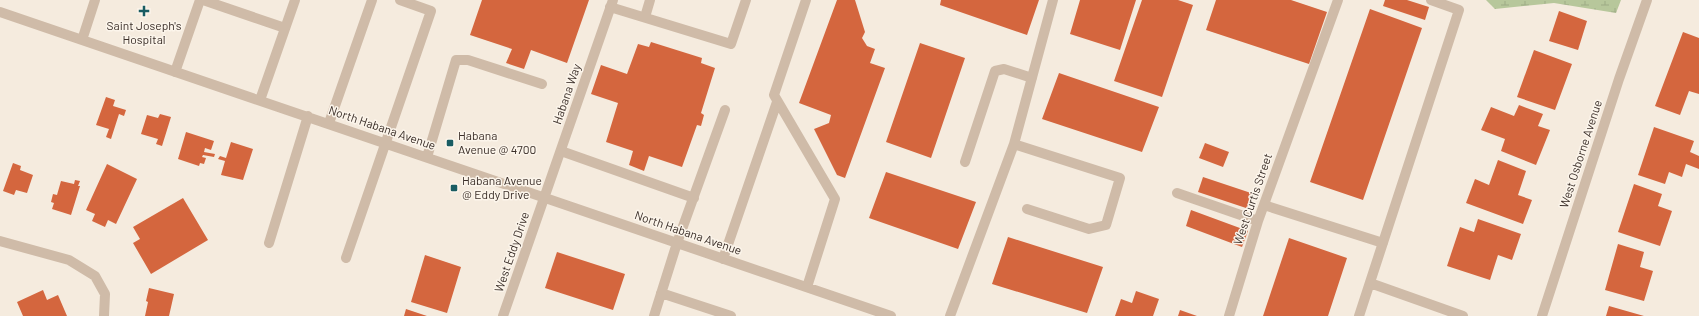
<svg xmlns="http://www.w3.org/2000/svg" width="1699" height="316" font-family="Barlow,sans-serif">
<defs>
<pattern id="wetland-marsh" width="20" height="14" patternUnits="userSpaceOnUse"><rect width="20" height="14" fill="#b7c79b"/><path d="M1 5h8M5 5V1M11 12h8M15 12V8" fill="none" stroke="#9eab86"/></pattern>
</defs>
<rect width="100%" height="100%" fill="#f5ebde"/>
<!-- wetland -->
<path fill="url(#wetland-marsh)" d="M1486 0H1621L1616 13 1554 3 1495 9Z"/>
<!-- building -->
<path fill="#d4663e" d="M482 0H589L567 63 531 50 524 69 506 63 512 49 470 35Z
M837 0H855L865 32 862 38 867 46 875 49 870 63 885 68 845 178 837 175 814 129 829 123 831 115 799 103Z
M941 0H1039L1027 35 940 5Z
M1080 0H1136L1120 50 1070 34Z
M1142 0H1178L1193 5 1162 97 1114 81Z
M1216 0H1291L1327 12 1309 64 1206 30Z
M1385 0H1407L1429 7 1425 20 1383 6Z
M1370 9 1422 28 1363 200 1310 182Z
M1559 11 1587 21 1578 50 1549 41Z
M1683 32 1699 38V94L1689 91 1680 115 1655 106Z
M651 42 702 58 701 63 715 68 701 113 704 115 701 126 697 125 682 167 649 156 644 171 629 165 633 151 606 142 618 103 591 94 601 65 627 74 638 44 649 47Z
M920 43 965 58 931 158 886 142Z
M1534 50 1572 64 1555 110 1517 97Z
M1059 73 1159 107 1142 152 1042 119Z
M106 97 115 100 113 106 126 110 124 116 119 114 111 139 106 137 109 129 96 125Z
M1519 105 1543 114 1538 126 1550 130 1536 165 1501 151 1505 139 1481 130 1491 107 1514 116Z
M160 114 171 117 162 146 156 144 158 139 141 134 147 115 158 118Z
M1654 127 1694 141 1690 152 1699 156V169L1686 164 1682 177 1669 172 1665 184 1638 175Z
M186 132 214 141 211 150 205 148 204 152 215 154 214 157 203 155 202 157 206 158 204 164 200 163 199 166 178 159Z
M231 142 253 149 243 180 221 175 225 161 218 159 220 156 226 158Z
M1205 143 1229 152 1223 167 1199 158Z
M1498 160 1526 171 1518 195 1532 200 1523 224 1466 203 1475 179 1489 185Z
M13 163 21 166 20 170 33 175 27 193 16 190 14 195 3 191Z
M107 164 137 179 116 224 108 220 105 227 92 221 95 214 86 210Z
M886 172 976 202 958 249 869 218Z
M1203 177 1254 194 1249 209 1198 192Z
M75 180 80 181 78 186H80L71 215 52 209 54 203 51 202 53 194 57 195 61 181 74 184Z
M1634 184 1662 194 1658 206 1672 211 1660 246 1618 232Z
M183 198 208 240 151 274 133 243 140 239 133 227Z
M1191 210 1248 231 1242 247 1186 226Z
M1478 219 1521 234 1512 260 1498 255 1490 280 1447 266 1460 227 1474 232Z
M1008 237 1103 267 1087 313 992 284Z
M1289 238 1347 258 1328 316H1263Z
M1618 244 1644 252 1640 267 1653 271 1644 301 1605 290Z
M557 252 625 274 613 310 545 288Z
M425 255 461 267 447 313 411 302Z
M149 288 174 294 169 316H145L148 302 146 301Z
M43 290 47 300 58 295 67 316H23L17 302Z
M1136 291 1159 299 1153 316H1115L1121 299 1132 303Z
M1609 306 1644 316H1606Z
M406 309 427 316H404Z
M1180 310 1197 316H1178Z"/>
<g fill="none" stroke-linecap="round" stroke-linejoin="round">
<!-- minor -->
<path stroke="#cfbba8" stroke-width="10" d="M203 0 285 28
M806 0 774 95 835 199 807 287
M610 7 731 44 746 0
M0 12 891 316
M645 17 650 0
M82 40 95 0
M175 72 200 0
M260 100 295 0
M329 123 372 0
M1014 144 1120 178 1106 225 1089 229 1027 209
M561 151 694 198
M427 157 456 60H468L542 84
M965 162 995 71 1004 69 1032 78
M1177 193 1258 221
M1264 205 1383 243
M0 241 69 260 95 276 105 294 104 316
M269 243 308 116
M346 258 431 11 400 0
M723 259 777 102
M1370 283 1463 316
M661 293 731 316
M503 316 613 0
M654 316 677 243 725 110
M950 316 1014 144 1053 0
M1229 316 1258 221 1338 0
M1359 316 1459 10 1431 0
M1542 316 1619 79 1647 0"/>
</g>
<!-- markers -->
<g fill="#195c62" stroke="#fcf5eb" stroke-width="1.5">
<path d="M142 5h4v4h4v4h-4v4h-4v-4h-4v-4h4z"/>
<rect x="446" y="139" width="8" height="8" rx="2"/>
<rect x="450" y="184" width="8" height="8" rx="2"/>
</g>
<g text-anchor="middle" stroke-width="3" stroke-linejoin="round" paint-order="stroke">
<!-- poi labels -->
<g font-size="12" fill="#3b2f29" stroke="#fcf5eb" text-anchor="start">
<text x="144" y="30" text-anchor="middle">Saint Joseph's<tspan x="144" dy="14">Hospital</tspan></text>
<text x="458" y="140">Habana<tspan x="458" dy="14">Avenue @ 4700</tspan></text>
<text x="462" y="185">Habana Avenue<tspan x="462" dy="14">@ Eddy Drive</tspan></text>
</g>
<!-- street labels -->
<g font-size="12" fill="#3b2f29" stroke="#fcf5eb">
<text transform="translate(567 94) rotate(-71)" y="4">Habana Way</text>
<text transform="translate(382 128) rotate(19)" y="4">North Habana Avenue</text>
<text transform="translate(1581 154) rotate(-72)" y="4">West Osborne Avenue</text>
<text transform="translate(1253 199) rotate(-71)" y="4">West Curtis Street</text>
<text transform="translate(688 233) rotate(19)" y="4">North Habana Avenue</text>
<text transform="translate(512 252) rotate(-71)" y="4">West Eddy Drive</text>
</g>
</g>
</svg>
